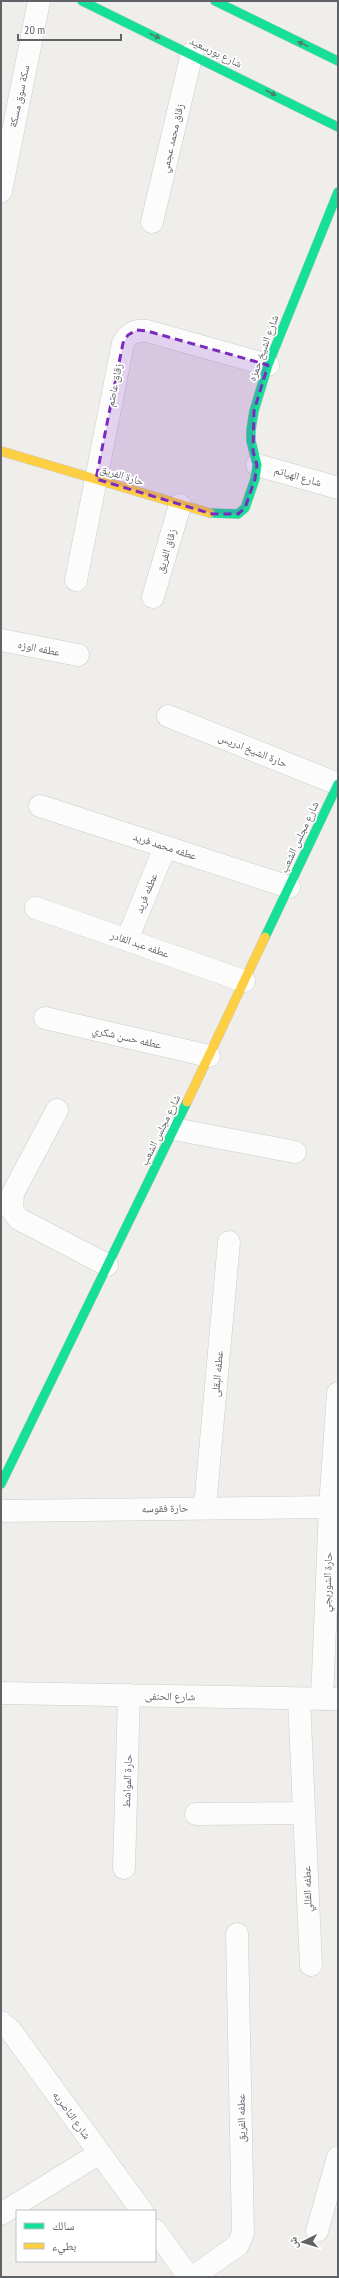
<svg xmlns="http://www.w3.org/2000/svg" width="339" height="2278" font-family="'PT Sans Narrow','Noto Naskh Arabic',sans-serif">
<rect width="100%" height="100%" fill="#efeeea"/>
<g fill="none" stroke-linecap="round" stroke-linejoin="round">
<!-- street casing -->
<g stroke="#cbcccc" stroke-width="23">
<path id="street" d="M1 191 39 1
M152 222 192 53
M257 465 338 488
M76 580 123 343C129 333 135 330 147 331L268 365
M153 597 180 505
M1 640 78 655
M168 716 338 784
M40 806 289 887
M36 908 244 981
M127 940 165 847
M45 1018 209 1056
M57 1110 13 1193 12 1210 19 1219 107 1265
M174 1129 295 1152
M205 1507 229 1242
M1 1511 330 1507
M1 1693 338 1699
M299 1699 311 1965
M322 1699 330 1507 338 1393
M196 1814 304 1813
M124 1868 129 1695
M1 2022 11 2031 142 2211
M1 2214 100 2153
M155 2230 189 2277
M317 2231 338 2157
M193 2277 238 2245 243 2233 237 1934"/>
</g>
<!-- fast casing -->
<g stroke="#cacacb" stroke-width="10">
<path id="fast" d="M82 1 338 127
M215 1 338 61
M210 513 238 514 245 508 255 479 257 465 251 441V430L254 411 268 365 338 192
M265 937 338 784
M1 1484 187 1102"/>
</g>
<!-- slow casing -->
<g stroke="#cacacb" stroke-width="10">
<path id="slow" d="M1 451 210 513
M187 1102 265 937"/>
</g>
<!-- street -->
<use href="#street" stroke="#fdfcfc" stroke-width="22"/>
<!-- fast -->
<use href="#fast" stroke="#16e098" stroke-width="9"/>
<!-- slow -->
<use href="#slow" stroke="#ffcf43" stroke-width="9"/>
</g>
<!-- one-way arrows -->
<defs><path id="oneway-solid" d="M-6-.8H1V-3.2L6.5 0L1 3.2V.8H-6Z"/></defs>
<g fill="#507c72">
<use href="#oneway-solid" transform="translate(155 36) rotate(25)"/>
<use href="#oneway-solid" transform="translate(303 44) rotate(-154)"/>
<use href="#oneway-solid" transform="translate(271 93) rotate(27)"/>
</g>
<!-- marked area -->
<path fill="#7b2cbf" fill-opacity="0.2" stroke="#7b2cbf" stroke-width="3" stroke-dasharray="8 5" stroke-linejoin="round" d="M137 330 147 331 268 365 254 411 253 451 257 465 255 479 245 508 238 514H212L96 479 123 343 128 335Z"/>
<g text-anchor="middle" stroke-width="3.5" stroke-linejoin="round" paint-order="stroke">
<!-- street labels -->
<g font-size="11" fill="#5f6368" stroke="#fff">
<text transform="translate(216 52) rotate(26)" y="4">شارع بورسعيد</text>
<text transform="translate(19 96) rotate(-78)" y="4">سكة سوق مسكة</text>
<text transform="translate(172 138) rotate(-77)" y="4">زقاق محمد عجمي</text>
<text transform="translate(263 348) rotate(-70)" y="4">شارع الشيخ حمزه</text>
<text transform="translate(114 385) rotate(-79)" y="4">زقاق عاصم</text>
<text transform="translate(122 475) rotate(17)" y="4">حارة الفريق</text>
<text transform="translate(298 476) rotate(16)" y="4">شارع الهياتم</text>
<text transform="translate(166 551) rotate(-74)" y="4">زقاق الفريق</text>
<text transform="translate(39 648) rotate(11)" y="4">عطفه الوزه</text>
<text transform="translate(253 750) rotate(22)" y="4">حارة الشيخ ادريس</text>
<text transform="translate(299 837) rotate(-65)" y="4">شارع مجلس الشعب</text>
<text transform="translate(165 846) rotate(18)" y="4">عطفه محمد فريد</text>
<text transform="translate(146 893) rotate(-68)" y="4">عطفه فريد</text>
<text transform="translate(140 944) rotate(19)" y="4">عطفه عبد القادر</text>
<text transform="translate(127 1037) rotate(13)" y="4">عطفه حسن شكري</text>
<text transform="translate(160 1130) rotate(-64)" y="4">شارع مجلس الشعب</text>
<text transform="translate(217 1374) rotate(-85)" y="4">عطفه البقلى</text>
<text transform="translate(165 1508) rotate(-1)" y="4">حارة فقوسه</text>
<text transform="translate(327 1582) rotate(-88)" y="4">حارة الشوربجي</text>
<text transform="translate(170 1696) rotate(1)" y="4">شارع الحنفى</text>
<text transform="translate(127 1781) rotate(-88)" y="4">حارة المواشط</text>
<text transform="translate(307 1889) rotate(-92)" y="4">عطفه القللي</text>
<text transform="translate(72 2115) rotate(54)" y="4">شارع الناصريه</text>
<text transform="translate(241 2118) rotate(-91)" y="4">عطفه الفريق</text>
</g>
</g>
<!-- border -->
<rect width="339" height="2278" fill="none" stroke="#5f6368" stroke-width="4"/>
<!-- legend -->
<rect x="16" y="2210" width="140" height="52" fill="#ffffff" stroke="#bfc1c3"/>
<rect x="24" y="2223" width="20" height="6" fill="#16e098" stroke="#bfc1c3"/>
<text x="52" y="2230" font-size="12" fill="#5f6368">سالك</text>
<rect x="24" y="2243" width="20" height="6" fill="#ffcf43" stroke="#bfc1c3"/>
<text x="52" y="2250" font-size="12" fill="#5f6368">بطيء</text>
<!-- north arrow -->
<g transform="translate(303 2242) rotate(265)" stroke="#ffffff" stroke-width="3" paint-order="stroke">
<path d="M0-3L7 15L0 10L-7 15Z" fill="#5f6368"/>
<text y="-6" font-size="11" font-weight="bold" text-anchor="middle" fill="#5f6368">ش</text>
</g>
<!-- scale -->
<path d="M18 34v6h103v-6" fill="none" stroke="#5f6368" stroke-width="2"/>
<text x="24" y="34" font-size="12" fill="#5f6368" stroke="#ffffff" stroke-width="3" paint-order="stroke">20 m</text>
</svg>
